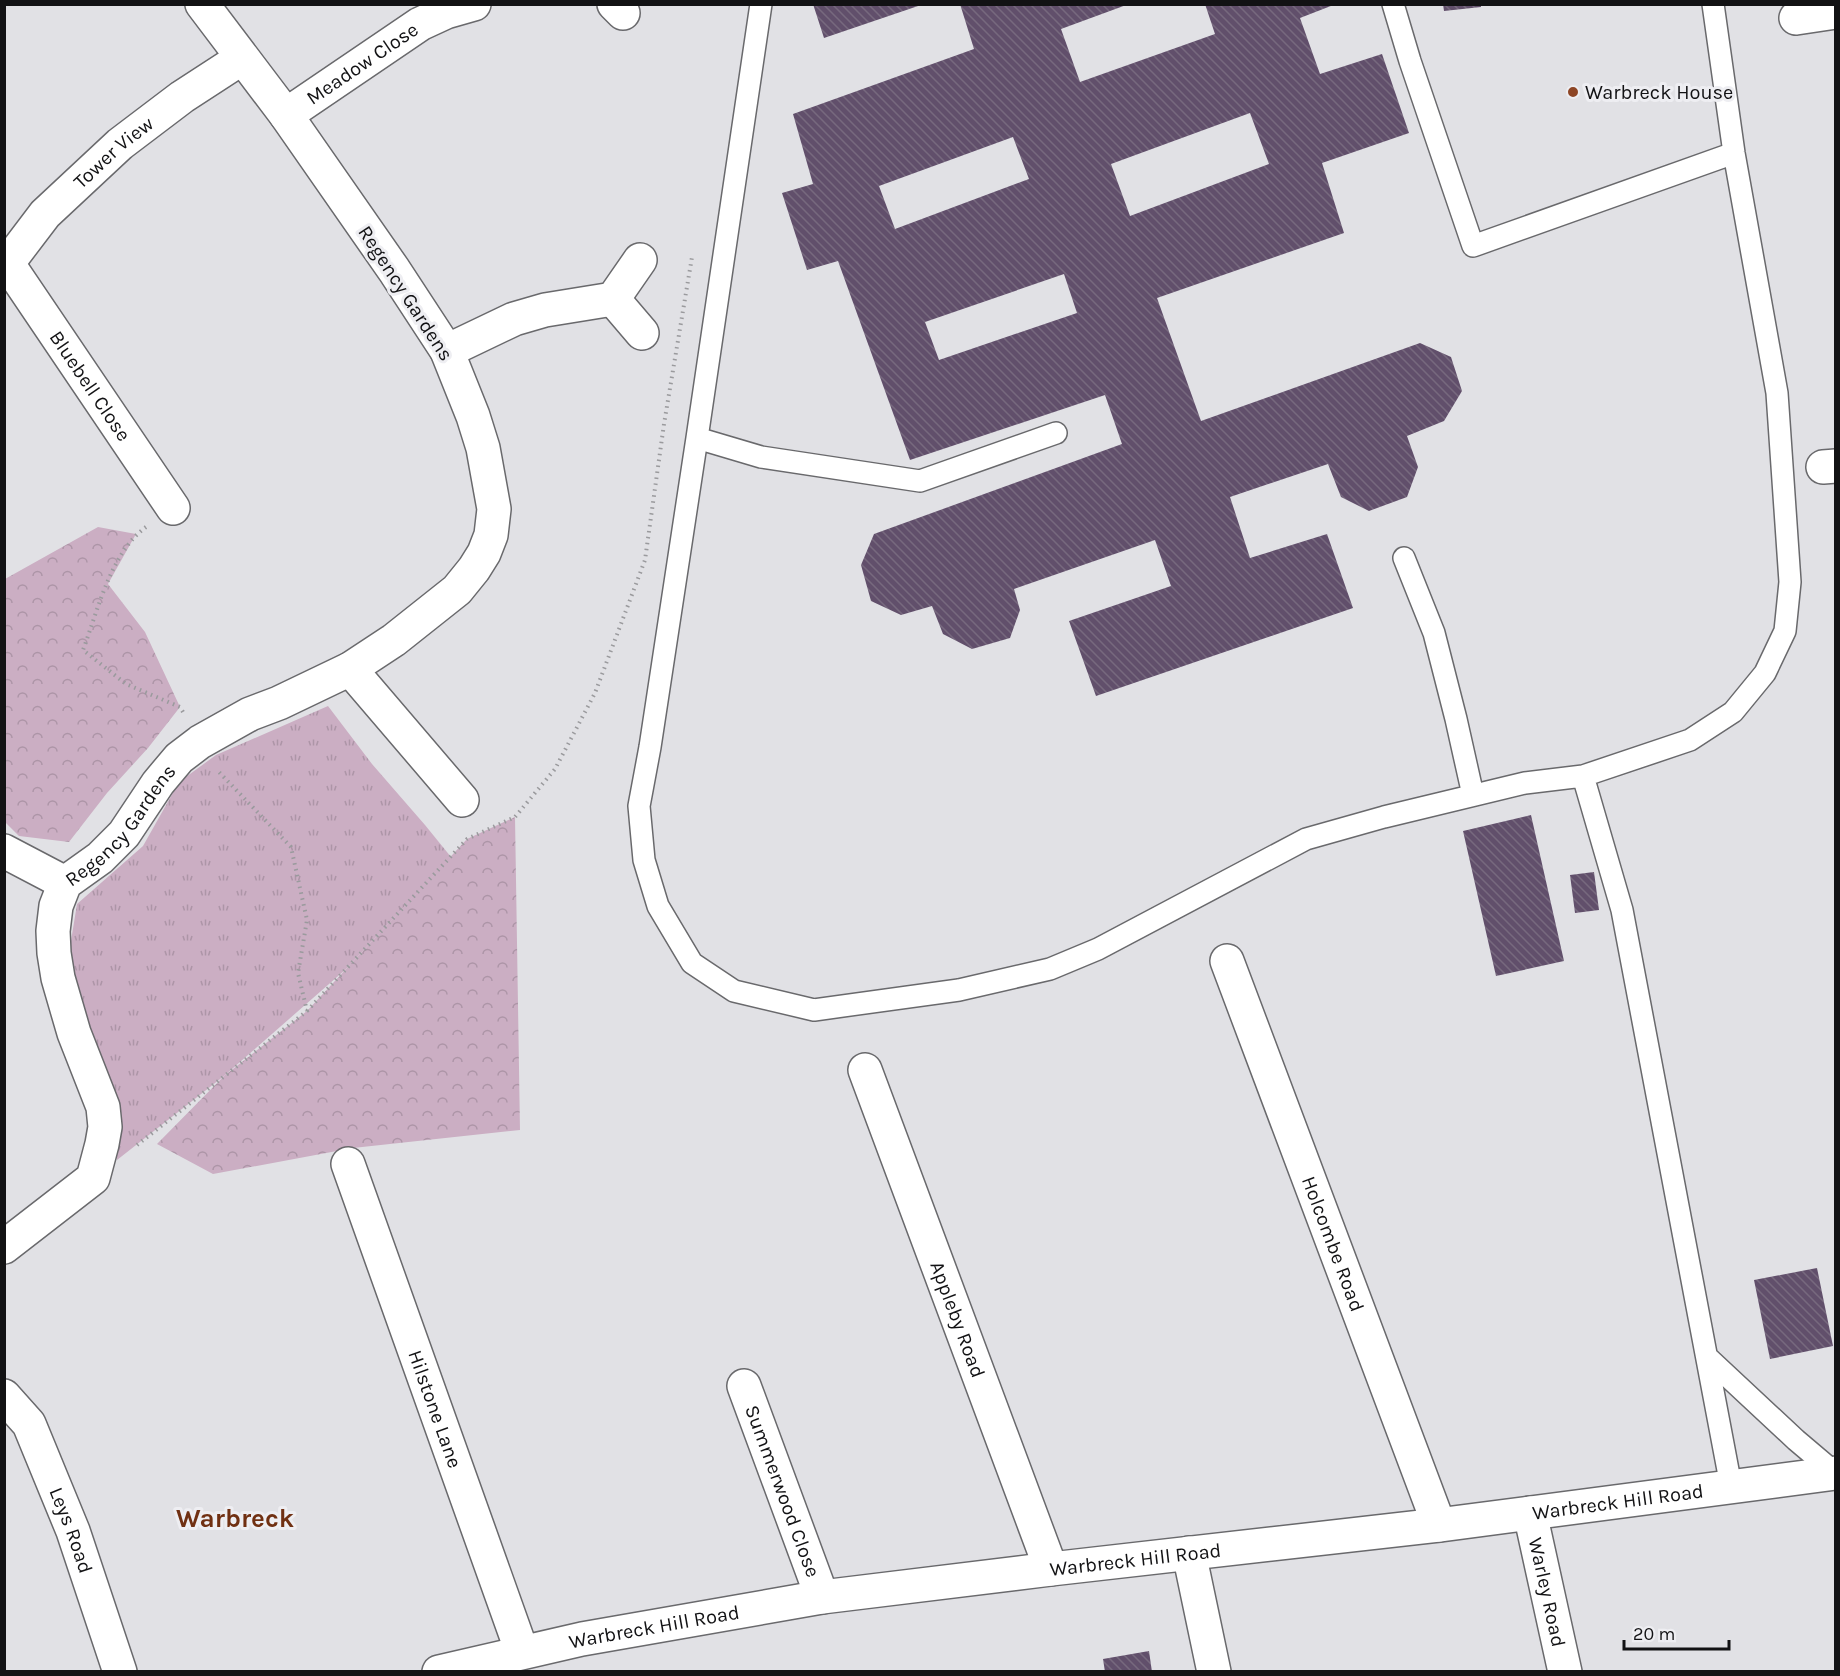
<svg xmlns="http://www.w3.org/2000/svg" width="1840" height="1676" font-family="Karla,sans-serif">
<defs>
<pattern id="grass-tufts" width="24" height="20" patternUnits="userSpaceOnUse" patternTransform="scale(1.5)"><rect width="24" height="20" fill="#cbaec3"/><path d="M3 7l-1-3M5 7V3M7 7l1-3M15 17l-1-3M17 17v-4M19 17l1-3" fill="none" stroke="#ad95a7"/></pattern>
<pattern id="forest-crowns" width="20" height="18" patternUnits="userSpaceOnUse" patternTransform="scale(1.5)"><rect width="20" height="18" fill="#cbaec3"/><path d="M2 6a3 3 0 1 1 6 0M12 15a3 3 0 1 1 6 0" fill="none" stroke="#ad95a7"/></pattern>
<pattern id="building-back-hatch" width="6" height="6" patternUnits="userSpaceOnUse" patternTransform="scale(1.5)"><rect width="6" height="6" fill="#614f6b"/><path d="M-1 5l2 2M0 0l6 6M5-1l2 2" fill="none" stroke="#77697e"/></pattern>
</defs>
<rect width="100%" height="100%" fill="#e1e1e5"/>
<!-- grass -->
<path fill="url(#grass-tufts)" d="M328 706 372 764 425 825 451 857 345 970 224 1076 117 1160 116 1097 75 994 70 947 77 904 143 846 179 782 216 755Z"/>
<!-- forest -->
<path fill="url(#forest-crowns)" d="M98 527 136 534 108 584 145 632 180 707 148 748 107 793 69 842 19 836 5 822V579Z
M515 817 520 1130 353 1148 213 1174 157 1144 224 1076 307 1011 467 839Z"/>
<!-- building -->
<path fill="url(#building-back-hatch)" fill-rule="evenodd" d="M813 4H921V5L824 38Z
M960 4H1129L1061 29 1080 82 1215 34 1205 4H1336L1300 18 1320 74 1382 54 1409 133 1322 163 1344 233 1157 298 1201 421 1420 343 1451 357 1462 391 1444 421 1407 436 1418 467 1407 497 1369 511 1341 497 1328 464 1230 497 1250 558 1327 534 1353 608 1096 696 1069 621 1171 586 1155 540 1014 589 1020 610 1010 638 972 649 943 634 932 606 901 615 871 601 861 565 874 534 1122 444 1105 395 910 460 838 261 807 270 782 193 813 184 793 114 974 49ZM1250 113 1269 164 1130 216 1111 164ZM1013 137 1029 179 895 229 879 186ZM1064 274 1077 313 939 360 925 322Z
M1443 4H1481V7L1444 11Z
M1531 815 1564 961 1496 976 1463 831Z
M1594 872 1599 910 1575 913 1570 875Z
M1817 1268 1833 1346 1770 1359 1754 1280Z
M1149 1651 1152 1672H1105L1103 1659Z"/>
<g fill="none" stroke-linecap="round" stroke-linejoin="round">
<!-- lane casing -->
<g stroke="#69696c" stroke-width="24">
<path id="lane" d="M761 4 697 438 650 747 639 806 644 860 658 906 692 963 734 991 814 1010 959 990 1050 969 1098 949 1306 839 1384 817 1525 783 1583 776 1690 740 1733 712 1765 673 1785 631 1790 582 1777 393 1734 153 1713 4
M1393 4 1410 61 1473 246 1734 153
M697 438 761 457 920 481 1056 433
M1404 558 1434 633 1456 719 1473 795
M1583 776 1622 910 1731 1486
M1707 1357 1796 1440 1835 1473"/>
</g>
<!-- street casing -->
<g stroke="#69696c" stroke-width="36">
<g id="street">
<path d="M614 4 623 13"/>
<path d="M1796 18 1836 12"/>
<path id="s1" d="M286 115 420 24 446 12 474 4"/>
<path id="s2" d="M8 264 173 508"/>
<path id="s3" d="M4 268 45 214 120 144 182 97 242 58"/>
<path d="M613 299 642 333"/>
<path d="M447 351 514 319 545 310 613 299 640 260"/>
<path d="M1823 467 1836 466"/>
<path d="M350 669 462 800"/>
<path d="M4 851 65 883"/>
<path id="s4" d="M1227 961 1439 1525"/>
<path id="s5" d="M865 1070 1051 1569"/>
<path id="s6" d="M348 1164 522 1652"/>
<path id="s7" d="M4 1247 93 1178 102 1144 105 1127 103 1107 74 1033 58 978 54 953 53 931 56 906 65 883 100 858 124 834 158 783 179 758 200 742 250 714 279 703 350 669 394 640 457 590 474 569 484 553 491 535 494 509 483 448 473 416 447 351 394 270 286 115 202 4"/>
<path id="s8" d="M744 1386 822 1597"/>
<path id="s9" d="M4 1396 29 1424 73 1531 120 1672"/>
<path id="s10" d="M1530 1513 1565 1672"/>
<path d="M1189 1553 1214 1672"/>
</g>
</g>
<!-- secondary casing -->
<g stroke="#69696c" stroke-width="36">
<g id="secondary">
<path id="s11" d="M439 1672 582 1639 822 1597 1051 1569 1439 1525 1836 1473"/>
</g>
</g>
<!-- path -->
<path stroke="#9a9a9d" stroke-width="4" stroke-dasharray="1.5 4.5" stroke-linecap="butt" d="M146 527C111 552 98 610 83 650L126 684 180 707 183 712
M307 1011 467 839 515 817 555 769 595 693 645 560 664 424 692 257
M137 1145 307 1011 298 973 307 920 291 847 217 770"/>
<!-- lane -->
<use href="#lane" stroke="#fff" stroke-width="21"/>
<!-- street -->
<use href="#street" stroke="#fff" stroke-width="33"/>
<!-- secondary -->
<use href="#secondary" stroke="#fff" stroke-width="33"/>
</g>
<!-- markers -->
<circle fill="#8d4525" stroke="#eeeef2" stroke-width="2" cx="1573" cy="92" r="6"/>
<g text-anchor="middle" stroke-width="6" stroke-linejoin="round" paint-order="stroke">
<!-- street labels -->
<g font-size="20" fill="#121214" stroke="#eeeef2">
<text dy="7" stroke="none"><textPath href="#s1" startOffset="92">Meadow Close</textPath></text>
<text dy="7" stroke="none"><textPath href="#s3" startOffset="160">Tower View</textPath></text>
<text transform="translate(406 293) rotate(57)" y="7">Regency Gardens</text>
<text dy="7" stroke="none"><textPath href="#s2" startOffset="147">Bluebell Close</textPath></text>
<text dy="7" stroke="none"><textPath href="#s7" startOffset="500">Regency Gardens</textPath></text>
<text dy="7" stroke="none"><textPath href="#s4" startOffset="302">Holcombe Road</textPath></text>
<text dy="7" stroke="none"><textPath href="#s5" startOffset="266">Appleby Road</textPath></text>
<text dy="7" stroke="none"><textPath href="#s6" startOffset="260">Hilstone Lane</textPath></text>
<text dy="7" stroke="none"><textPath href="#s8" startOffset="112">Summerwood Close</textPath></text>
<text dy="7" stroke="none"><textPath href="#s11" startOffset="1192">Warbreck Hill Road</textPath></text>
<text dy="7" stroke="none"><textPath href="#s9" startOffset="152">Leys Road</textPath></text>
<text dy="7" stroke="none"><textPath href="#s11" startOffset="706">Warbreck Hill Road</textPath></text>
<text dy="7" stroke="none"><textPath href="#s10" startOffset="81">Warley Road</textPath></text>
<text dy="7" stroke="none"><textPath href="#s11" startOffset="220">Warbreck Hill Road</textPath></text>
</g>
<!-- poi labels -->
<g font-size="20" fill="#121214" stroke="#eeeef2" text-anchor="start">
<text x="1585" y="99">Warbreck House</text>
</g>
<!-- district labels -->
<g font-size="26" font-weight="bold" fill="#703012" stroke="#eeeef2">
<text x="235" y="1527">Warbreck</text>
</g>
</g>
<!-- border -->
<rect width="1840" height="1676" fill="none" stroke="#121214" stroke-width="12"/>
<!-- scale -->
<path d="M1624 1640v9h105v-9" fill="none" stroke="#121214" stroke-width="3"/>
<text x="1633" y="1640" font-size="18" fill="#121214" stroke="#eeeef2" stroke-width="4.5" paint-order="stroke">20 m</text>
</svg>
